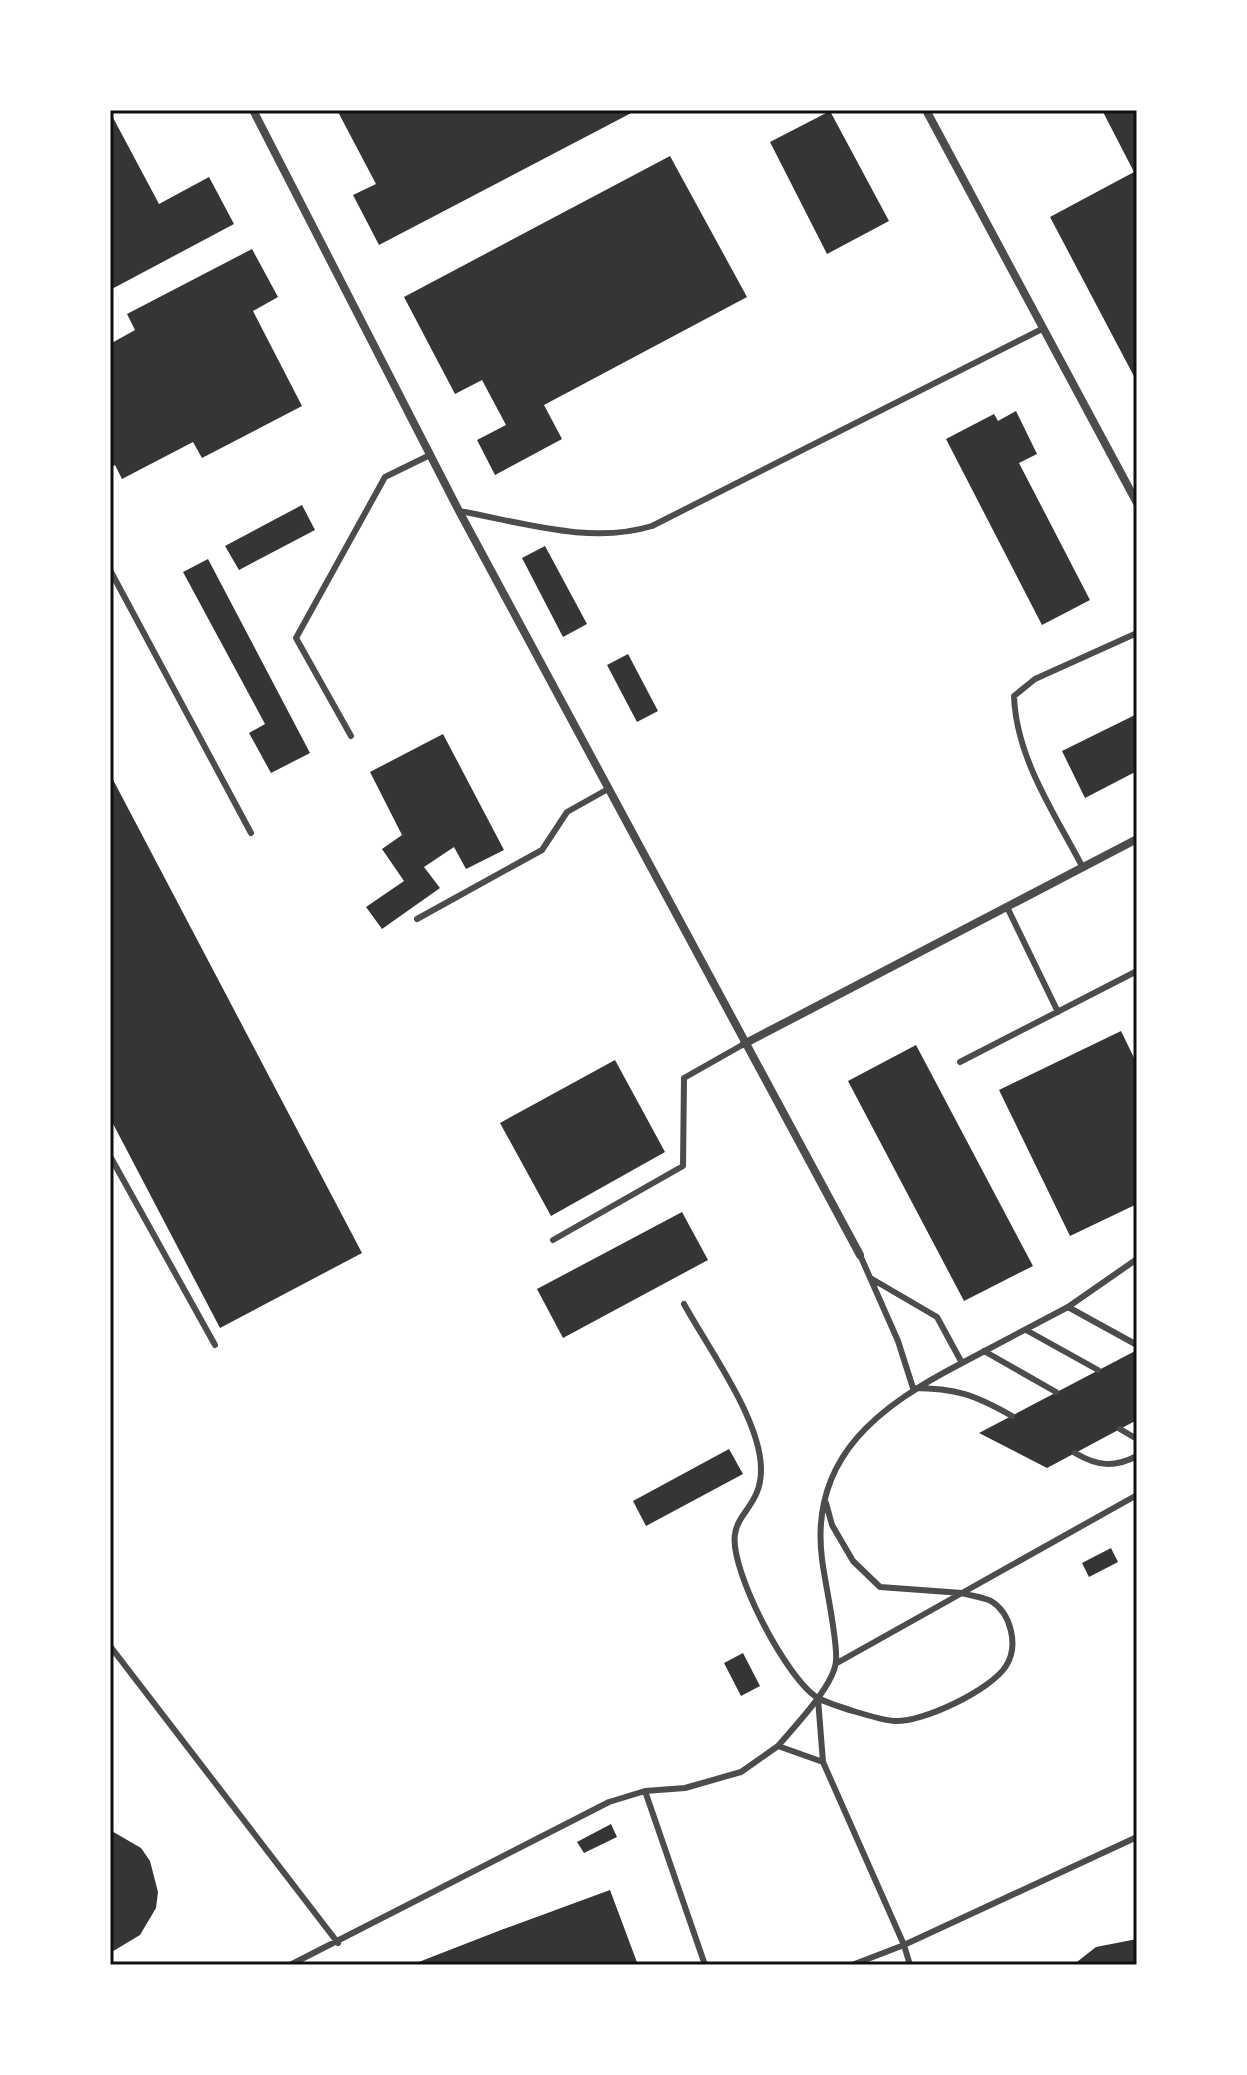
<svg xmlns="http://www.w3.org/2000/svg" width="1247" height="2075" font-family="Quicksand,sans-serif">
<rect width="100%" height="100%" fill="#fff"/>
<!-- building -->
<path fill="#353535" d="M337 110H637L379 245 353 195 376 184Z
M1102 110H1137V382L1050 217 1134 172Z
M830 111 889 221 827 254 770 142Z
M110 112 159 204 209 177 234 224 110 290Z
M670 156 747 297 544 405 562 439 495 475 477 440 506 425 482 380 455 394 404 297Z
M252 249 278 297 253 311 302 406 202 458 193 442 122 479 115 465 110 468V344L135 330 127 314Z
M1016 411 1037 454 1019 463 1090 600 1042 625 946 439 994 414 998 421Z
M302 505 315 530 239 570 225 546Z
M545 546 587 624 563 637 522 558Z
M208 559 310 753 271 773 249 733 265 724 183 572Z
M628 654 658 711 637 722 607 665Z
M1137 714V771L1085 798 1062 751Z
M443 734 504 850 466 869 454 847 424 867 440 888 382 929 366 907 404 881 382 849 402 835 370 772Z
M110 774 362 1253 220 1328 110 1118Z
M1121 1031 1137 1064V1204L1070 1236 999 1090Z
M916 1045 1033 1266 964 1301 848 1081Z
M615 1060 665 1152 551 1216 500 1123Z
M682 1212 708 1260 563 1338 537 1289Z
M1137 1350V1420L1047 1468 979 1433Z
M729 1449 743 1474 646 1526 633 1501Z
M1111 1548 1118 1562 1089 1577 1082 1563Z
M743 1653 760 1686 741 1696 724 1663Z
M611 1824 617 1837 584 1853 577 1842Z
M110 1830 141 1848 150 1861 158 1892 156 1908 140 1935 110 1953Z
M610 1890 638 1965H411L501 1930Z
M1137 1939V1965H1073L1096 1947Z"/>
<g fill="none" stroke-linecap="round" stroke-linejoin="round">
<!-- service -->
<path stroke="#4c4c4c" stroke-width="6" d="M459 511C521 522 590 545 652 526L1044 328
M110 570 251 833
M351 736 296 638 385 477 430 455
M1083 868C1055 814 1016 758 1014 696L1035 679 1137 633
M1007 907 1058 1012
M417 919 542 850 567 812 608 789
M960 1062 1137 971
M110 1156 215 1345
M553 1240 683 1166 684 1078 744 1044
M860 1255 898 1341 913 1388C956 1388 975 1395 1012 1416
M872 1279 937 1317 962 1363 1068 1307 1137 1259
M684 1304C708 1348 760 1418 761 1468 762 1503 738 1512 735 1534 729 1569 787 1680 818 1698 831 1705 880 1720 894 1721 922 1723 991 1690 1006 1666 1019 1646 1011 1613 991 1601 983 1597 971 1596 962 1593L837 1663
M1068 1307 1137 1345
M1026 1330 1098 1370
M984 1351 1056 1392
M1120 1429 1137 1439
M1075 1453C1097 1466 1114 1468 1137 1456
M826 1503 832 1525 853 1561 880 1587 962 1593 1137 1495
M110 1646 338 1943
M818 1699 823 1762 904 1945 910 1965
M778 1746C794 1727 834 1686 836 1661 838 1640 825 1584 822 1559 809 1456 881 1405 962 1363
M645 1791 705 1965
M290 1965 609 1802 645 1791 685 1788 741 1772 778 1746 823 1762
M852 1965 904 1945 1137 1837"/>
<!-- minor -->
<path stroke="#4c4c4c" stroke-width="8" d="M253 110 459 511 860 1255
M926 110 1137 503
M744 1044 1137 839"/>
</g>
<!-- border -->
<rect width="1247" height="2075" fill="none" stroke="#ffffff" stroke-width="224"/>
<rect x="112" y="112" width="1023" height="1851" fill="none" stroke="#111" stroke-width="3"/>
</svg>
